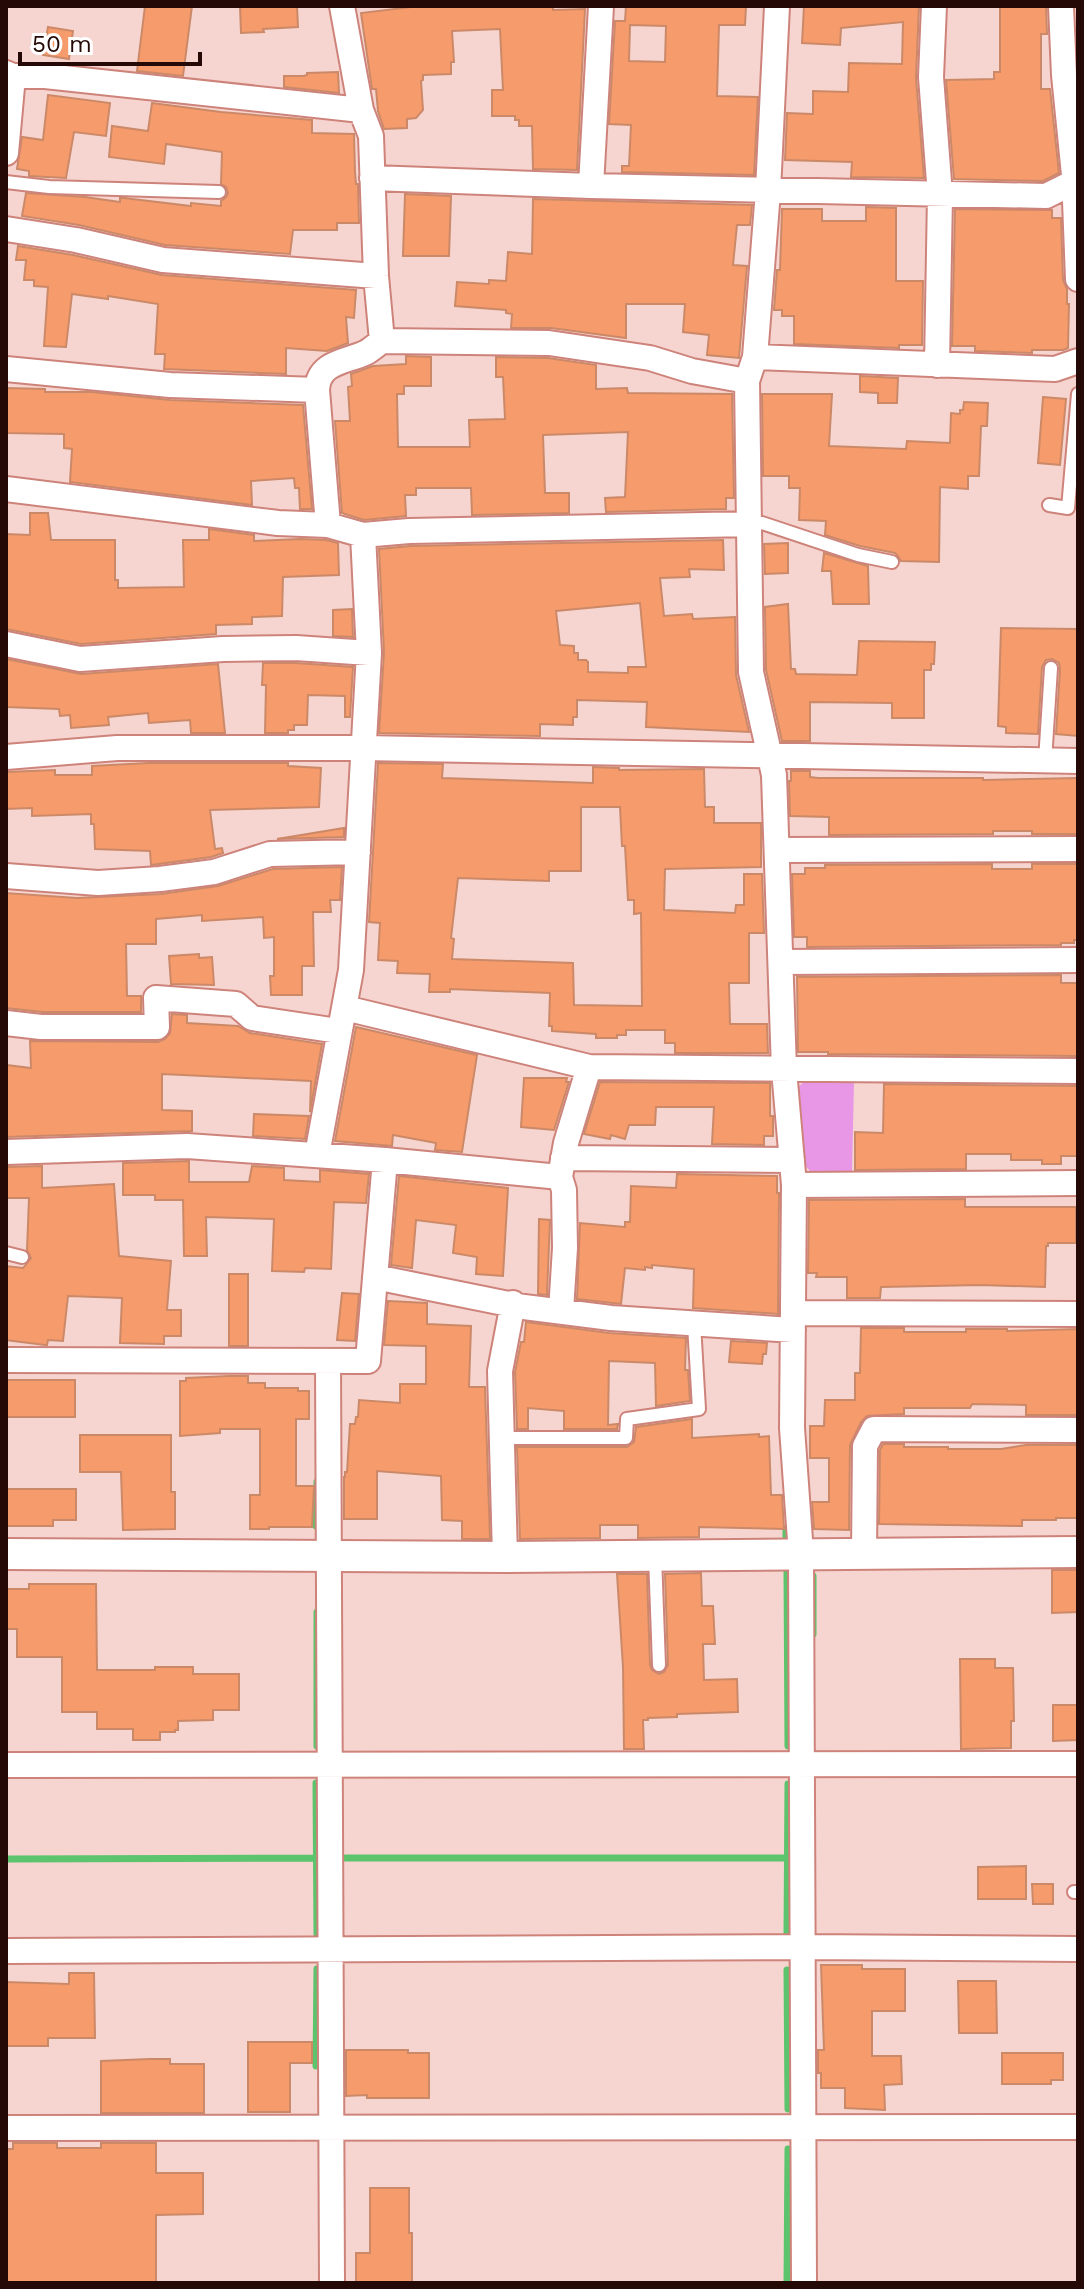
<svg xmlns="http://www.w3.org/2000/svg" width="1084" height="2289" font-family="'Work Sans',sans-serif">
<rect width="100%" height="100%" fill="#f6d5d1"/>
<!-- green -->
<path fill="#e797e6" d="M854 1081 852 1172 810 1171 804 1164 798 1087 804 1082Z"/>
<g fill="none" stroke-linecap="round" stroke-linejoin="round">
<!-- stream -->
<path stroke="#5cc46d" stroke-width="7" d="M316 1526 317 1482
M786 1529V1540
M787 1572 788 1746
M813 1576V1634
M317 1746V1612
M316 1783 317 1934
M345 1858H788
M6 1859 316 1858
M787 1933 788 1784
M787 1970 788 2109
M316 2066 317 1969
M787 2283 788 2149"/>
</g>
<!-- building -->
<path fill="#f69b6c" stroke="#cc8968" stroke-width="2" fill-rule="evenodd" d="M145 6H192L183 76 137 71Z
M240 6H297L298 27 263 29 264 32 241 33Z
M419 6H553V10L585 9 577 170 533 169 532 126H519V120H515V116H492V90H503L500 29 452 31 454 62H451V74L423 75V80L421 81 423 110 416 118 407 119V128L384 129 378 111 376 89H372L361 13Z
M626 6H746L745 25H719L717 96 758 97 754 175 622 172V166H629L631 125 609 124 615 21H625ZM630 25 666 26 665 62 629 61Z
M804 6H919L916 78 924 178 851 177 852 162 785 160 787 113 813 114V91L848 92 849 63 902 64 903 22 841 28 840 45 802 43Z
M1000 6H1046L1047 34H1041V89H1050L1059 173 1043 181 954 179 946 80 994 79V72H1000Z
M48 27 73 31 69 59 43 55Z
M338 72 339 93 284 87V76H303L307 75V73Z
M48 95 110 103 106 136 74 132 66 178 29 176V171L17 169 22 137 43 140Z
M152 103 221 112 312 120V133L354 134 355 172 356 184H358L359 223H337V230H293L290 254 165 245 79 225 22 216 26 193 85 197 120 202V198H124L191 206V203L221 206V201L226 197 228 193 226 187 221 184 222 152 166 144 164 164 109 157 112 126 148 131Z
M405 194 451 196 449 256H403Z
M533 199 752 205 750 225H737L733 265 747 266 739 358 707 355 709 335 683 332 685 304H626V338L551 328H511L512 314 506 313V310L455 306 457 282 489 284V280L506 281 508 252 532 254Z
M866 207 896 208V281H923L922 345H899V348L794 344V316H782V310H774L777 270H780L782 209H822V221H866Z
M955 209 1052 210V218H1061L1063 280 1067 289V304H1069L1068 348 1063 350H1032V353L975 351V346H952Z
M18 246 73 255 162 275 356 290 354 318 346 317 348 343 327 351 286 348V374L164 369 165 354H155L158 304 108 296V299L72 294 66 347 44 346 48 287 34 286V280H24L26 260H16Z
M406 356 431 357V386H404V394H397L398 447H470L469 420 505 419 503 377H496V357L548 358 596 365V389L627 388 628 393 732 394 734 498H726V509L606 512 605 498 625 497 628 432 543 435 545 493H569V513L472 515 471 488H416V495H405L406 516 364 520 342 513 335 421H350L348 387 352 386 351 374 373 366 406 364Z
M860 376 898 378 897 403H878V393L860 392Z
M6 388 45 389V392H92L170 400 303 405 312 509H300L299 488H295L294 478 251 481 252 505 70 482 72 449 64 448V434L6 433Z
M762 394H832L829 446 906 449 907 441 950 443 951 413 960 414V410H963L964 402 988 403 987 426H981L979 476H968V489L940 487 939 562 901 561 898 556 895 553 860 546 825 535 826 521 799 520 800 488H789V476H763Z
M1043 397 1066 399 1060 465 1038 463Z
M30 513H48L51 540H115V580H118V588L184 587 183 540H209V529L254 535V541L300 539 326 540 338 543 339 575 283 577 282 616 252 617V624L216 625V634L81 644 6 629V534L30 535Z
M723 540 724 570 689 569 690 577 660 578 664 616 692 614 693 619 735 617 736 675 749 732 646 727 647 702 577 700V717H573V725L540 724V736L379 733 384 652 379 549 410 546ZM640 603 646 667H628V673L588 672V662L586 660H578V653H574V646L560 645 556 611Z
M788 543V573L765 574 764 544Z
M824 553 868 566 869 604H833L831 571H822Z
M788 604 791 669H795L796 674 857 675 859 641 935 642 934 664H931V670H924V718H892V703L810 702V741H782L766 670 765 607Z
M352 609 353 637 333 636V610Z
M1001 628 1078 629V736L1056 734 1060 669 1059 663 1052 659 1046 660 1042 667 1038 734 1006 733V727L998 726Z
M6 659 81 674 218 664 225 733H191L190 720 149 723 148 713 108 717 109 725 71 728 70 715 60 716 59 709 6 707Z
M263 663H296L353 667 350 717H345V696L308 695 307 725H294V730H288V733H265L266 685H262Z
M148 763H288V766L321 768 319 807 210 810 215 849 222 848 223 853 211 857 151 865 150 851 95 849 94 824H91V814L32 816V808L6 809V772L55 770V775H92V766Z
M378 763 443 764 442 778 593 783V767L619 768V770L704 769 705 807H714V823H761V867L665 869 664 910 735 913 736 905H744V874H762L764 933H749V983H729L730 1024H767L768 1053H675V1043H665V1030H626V1035H617V1038H596V1034L552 1031V1026H549L550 993 450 989V992H429L430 974 397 973 398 961 378 960 380 923 369 922ZM581 807H620L622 846H625L628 900H634V914L641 913 642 1006 574 1005 573 963 452 959 454 939 451 938 458 878 549 881V871H581Z
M791 771H810V777L818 778H983V780L1077 778 1078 834H1032V831H993V834L829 835V817L790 816 789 781H791Z
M344 828V837L277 839Z
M992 864V869H1032V864H1078V940H1074V943H1061V945L807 947V937H794L792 874H805V868H825V865Z
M342 867 340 900H330L331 912H313L314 966H302V995H271L270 976H274V937L264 938 263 917 202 921V915L156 919V944H126L127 996H141V1012H42L6 1008V893L77 898 161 894 218 886 273 869Z
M199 954V958L212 957 214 985 171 984 169 956Z
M1061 975V983H1078V1056L828 1054V1052H798L797 977Z
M172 1014 187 1015V1023L238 1026 250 1033 322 1044 310 1112 311 1081 162 1074V1110L192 1111V1131L6 1137V1065L31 1068 30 1041 158 1042 165 1039 170 1033Z
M356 1027 477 1055 462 1152 435 1150 436 1143 393 1135 392 1146 335 1141Z
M524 1078H567L566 1082H569L554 1130 521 1127Z
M600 1082 770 1083V1116H773V1136H764V1145L712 1144 714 1107H656L655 1125H629L625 1139 611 1135 610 1139 584 1134Z
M884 1084 1078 1086V1156H1061V1164H1042V1160H1011V1154H966V1169L855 1170V1132L883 1133Z
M254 1114 309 1116 305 1139 253 1136Z
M189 1161V1182H249L252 1166 284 1168V1180L320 1182V1170L369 1174 366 1203 334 1202 331 1269 305 1268 304 1272 272 1271 274 1219 206 1217 207 1256H184L183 1200H155V1195H123V1163Z
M42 1166V1188L114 1184 119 1256 171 1261 167 1310H181V1336H164V1344L120 1343 122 1298 68 1296 63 1341 48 1340 47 1345H45L6 1340V1266L23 1268 31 1258 27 1250 29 1198H6V1167Z
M677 1174 777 1176V1193H779L778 1314 693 1308 694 1269 652 1265V1268L645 1267V1270L625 1268 621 1304 577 1299 580 1223 625 1227V1222H630L631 1186 676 1188Z
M399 1176 508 1188 503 1276 476 1274 477 1257 453 1253 456 1225 416 1220 412 1268 391 1265Z
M965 1199V1207H1076V1243H1048V1246H1046L1045 1287 981 1285 881 1287 880 1298H847V1277H816L817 1273H808L809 1200Z
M539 1219 550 1220 547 1295 538 1294Z
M229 1274H248V1346H229Z
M342 1293 359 1294 355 1341 337 1340Z
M388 1301 427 1303V1324L471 1326 469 1387H485L490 1539H462V1521L442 1520 441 1476 377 1471V1519H344V1477H345V1472H347L350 1424H355L356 1417H358L359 1400 400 1403V1384H426V1346L384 1345Z
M526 1322 609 1333 686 1338 685 1370H688L690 1401 656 1406 655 1363 609 1361 608 1425 618 1424 617 1429H564V1411L528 1408V1429H517L515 1372 521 1342H524Z
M861 1328H904V1332H966V1329H1007V1331L1078 1329V1415H1026V1405L972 1404 970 1408H904V1414L867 1416 861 1422 850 1445 849 1530 814 1529 812 1502H829V1458H810V1426H824L825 1400H855V1373H860Z
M731 1341 767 1343 766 1354H763L762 1364 729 1362Z
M229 1376H248V1383H265V1388H298V1391H309V1419H296V1486H314L312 1527H269V1529H250V1495H260V1429H220V1433L180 1436V1381H186V1378Z
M6 1380H75V1417H6Z
M692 1419V1438L759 1434V1437L769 1436 771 1495H782L784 1529 699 1527V1537L638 1538V1525H600V1538L520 1539 517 1447H627L634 1442 636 1427Z
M80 1435H171V1492H175V1529L123 1530 121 1472H80Z
M883 1444H904V1447H948V1449H1001L1026 1445H1078V1518H1056V1520H1022V1526L879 1524 880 1450Z
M6 1489H76V1520H53V1526H6Z
M1052 1570H1078V1612L1052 1613Z
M701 1573 702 1606H713L715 1644H703L704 1680 737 1679 738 1712 677 1714V1717L648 1718V1720H643L644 1749H624L623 1667 617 1574H647L650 1665 652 1670 659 1674 664 1672 668 1665 665 1574Z
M29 1584H96L97 1670H155V1667H193V1674H239V1710H213V1720L178 1721V1730H175V1732H160V1740H133V1729H97V1712H62V1657H17V1629H6V1589H29Z
M960 1659H995V1668H1013L1014 1721H1011V1748L961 1749Z
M1053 1705H1078V1740L1053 1741Z
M1026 1866V1899H978V1867Z
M1032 1884H1053V1904H1033Z
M821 1965H862V1969H905V2011H872V2056H901L902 2084 884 2085 885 2110 845 2108V2088H821V2073H818V2050H824Z
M69 1973H94L95 2038H48V2046H6V1982L69 1984Z
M958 1981H996L997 2033H959Z
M248 2042H312V2063H290V2112H248Z
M346 2050H408V2053H429V2098H367V2095L346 2096Z
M1002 2053H1063V2080H1051V2084H1002Z
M150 2059H170V2064H204V2113H101V2061Z
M13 2143H57V2148H101V2143H156V2173H203V2214L156 2215V2283H6V2149H13Z
M370 2188H409V2233H412V2283H356V2253H370Z"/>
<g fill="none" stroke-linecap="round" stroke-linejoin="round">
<!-- service casing -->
<g stroke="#ce837a" stroke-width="16">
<path id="service" d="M6 182 49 187 219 192
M1049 505 1068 508 1078 394
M750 524 762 523 858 555 892 562
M1045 761 1051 668
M6 1253 22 1257
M502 1438H626L627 1419 699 1409 694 1324
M655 1556 659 1665
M1074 1892H1078"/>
</g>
<!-- minor casing -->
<g stroke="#ce837a" stroke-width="28">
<path id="minor" d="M342 6 361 110 371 136 376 276 382 341
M777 6 768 191 755 357 747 381 751 672 774 775 784 1070 794 1185 792 1428 801 1554 804 2283
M934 6 931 77 940 195 937 365
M1061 6 1064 75 1074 175 1078 279
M6 73 13 76H45L361 110
M6 153 13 76
M372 178 591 186 1046 196 1074 182
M591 186 601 6
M6 229 76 240 163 260 376 276
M755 357 1055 369 1078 361
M6 369 170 385 317 390
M747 381 692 371 650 358 549 343 382 341C376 345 371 350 365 353 345 362 318 362 317 390L328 525 363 535 409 531 750 524
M6 489 278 523 328 525
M6 644 80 659 223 649 296 648 369 653
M6 757 117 748H363L1078 761
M777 850 1078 849
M6 876 98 883 160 879 214 872 270 854 358 852
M782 962 1078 960
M345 1008 589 1067 1078 1071
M6 1023 41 1027H157L156 998 236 1004 252 1018 338 1031
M6 1152 187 1146 385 1160 560 1177
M317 1155 351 970 369 653 363 535
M563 1158 792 1160
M794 1185 1078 1183
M375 1277 524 1307 611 1318 793 1330
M561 1311 565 1248 564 1190 560 1177 566 1143 589 1067
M793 1313 1078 1314
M6 1360 368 1361 385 1160
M328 1361 332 2283
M864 1553 865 1446 874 1429 1078 1430
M505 1557 500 1371 513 1303
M6 1765 1078 1764
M6 1951 803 1947 1078 1949
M6 2128 1078 2127"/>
</g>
<!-- tertiary casing -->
<g stroke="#ce837a" stroke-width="34">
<path id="tertiary" d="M6 1554 505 1557 1078 1552"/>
</g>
<!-- service -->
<use href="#service" stroke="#fff" stroke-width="12"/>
<!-- minor -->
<use href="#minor" stroke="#fff" stroke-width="24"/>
<!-- tertiary -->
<use href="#tertiary" stroke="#fff" stroke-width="30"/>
</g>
<!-- border -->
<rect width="1084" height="2289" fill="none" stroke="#240907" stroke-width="16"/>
<!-- scale -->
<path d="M20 52v12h180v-12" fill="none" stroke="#240907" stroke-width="4"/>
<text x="32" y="52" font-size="24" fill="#240907" stroke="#ffffff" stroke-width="6" paint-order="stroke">50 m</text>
</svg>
